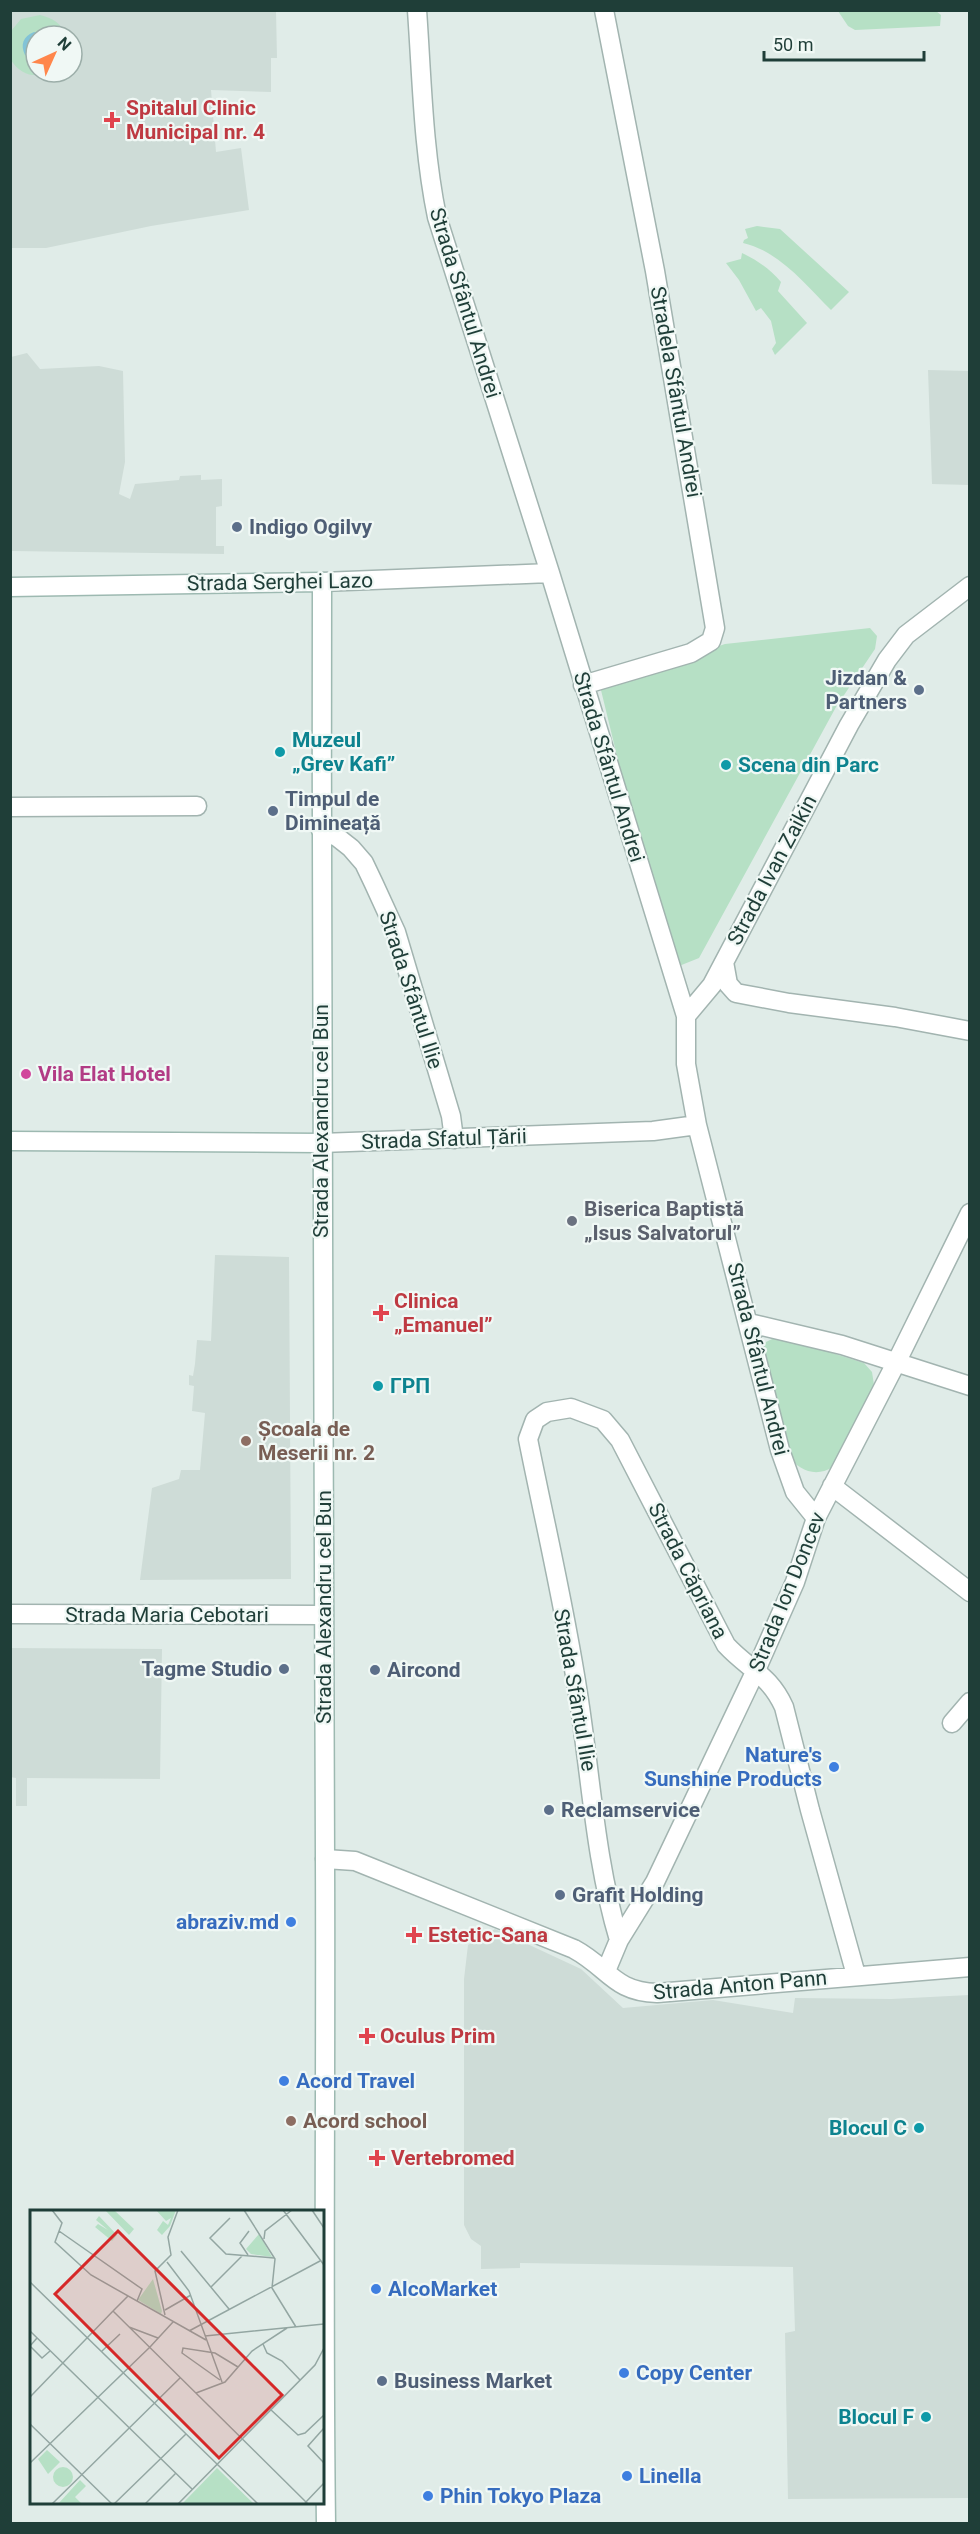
<svg xmlns="http://www.w3.org/2000/svg" width="980" height="2534" font-family="Roboto,sans-serif">
<rect width="100%" height="100%" fill="#e0ece8"/>
<!-- built -->
<path fill="#cedcd7" fill-rule="evenodd" d="M10 11H276L277 58H271V92L211 90 216 152 241 148 249 210 151 226 46 248H11ZM36 36H72V72H36Z
M27 353 40 369 99 366 123 371 125 462 119 494 130 499 135 484 179 480 180 476 201 475V480L222 479V506L216 507V546H224V554L11 551V357Z
M928 370 969 371V485L932 484Z
M215 1255 289 1257 291 1579 140 1580 152 1488 179 1479 181 1470H200L205 1413 192 1411 194 1386 189 1385V1375L193 1376 195 1364 197 1340 211 1341Z
M11 1648 162 1649 160 1779 27 1778V1806H16V1778L10 1777Z
M495 1929 581 1969 623 2008 713 2000 793 2013 795 1998 891 1999 969 1995V2498L788 2499 785 2333 795 2331 793 2267 520 2263V2268L481 2269V2246L471 2239 464 2225V1979L468 1945Z"/>
<!-- green -->
<path fill="#b6e0c5" d="M838 11H936L941 15 940 26 855 30 848 26Z
M40 15C52 18 62 23 66 36H36V72H52C36 79 20 75 11 60V31L21 19Z
M757 226 780 229 849 292 831 310C806 285 779 251 743 243L744 240 748 238 745 229Z
M742 253C757 260 770 269 781 282L778 291 807 323 775 355 772 349 776 343 771 321 761 308 756 311 739 280 726 263 741 259Z
M870 628 877 636 875 649 836 707 699 958 669 970 600 686 725 644Z
M774 1338 797 1342 864 1363 872 1372 874 1385 833 1467C815 1478 799 1470 788 1456L761 1350 766 1342Z"/>
<!-- water -->
<path fill="#82c3d7" d="M34 32 48 36H36V61L25 55C20 45 23 36 34 32Z"/>
<g fill="none" stroke-linecap="round" stroke-linejoin="round">
<!-- minor casing -->
<g stroke="#a2b4b0" stroke-width="21">
<path id="minor" d="M417 10C422 80 423 149 437 217L550 573 686 1016V1064L697 1125 780 1450 795 1492 816 1518
M322 582 550 573
M583 685 691 653 711 641 715 628 655 271 604 10
M10 807 197 806
M321 830 337 837 351 848 364 863 374 884 396 932 451 1116 454 1139
M724 962 728 984 736 993 789 1003 895 1017 970 1031
M686 1016 712 985 849 725 887 660 906 635 970 586
M321 1143 653 1131 697 1125
M749 1323 842 1345 970 1386
M832 1486 970 1592
M10 1614 323 1615
M952 1723 970 1702
M325 1859 355 1861 574 1949C609 1968 614 1992 657 1993L970 1967
M619 1940C595 1860 591 1776 578 1694 565 1608 545 1524 528 1439L535 1420 547 1412 571 1408 603 1420 620 1440 726 1645C749 1670 769 1674 784 1707L810 1810 856 1975
M606 1971 619 1940 655 1882 756 1670 795 1582 816 1518 896 1363 970 1213"/>
</g>
<!-- secondary casing -->
<g stroke="#9db9b1" stroke-width="21">
<path id="secondary" d="M10 587 322 582C321 1008 324 1434 325 1860 326 2081 323 2302 326 2524
M10 1141 321 1143"/>
</g>
<!-- minor -->
<use href="#minor" stroke="#fff" stroke-width="18"/>
<!-- secondary -->
<use href="#secondary" stroke="#fff" stroke-width="18"/>
</g>
<!-- markers -->
<g fill="#e0444e" stroke="#f0f8f5" stroke-width="2">
<path d="M109 111h6v6h6v6h-6v6h-6v-6h-6v-6h6z"/>
<path d="M378 1304h6v6h6v6h-6v6h-6v-6h-6v-6h6z"/>
<path d="M411 1926h6v6h6v6h-6v6h-6v-6h-6v-6h6z"/>
<path d="M364 2027h6v6h6v6h-6v6h-6v-6h-6v-6h6z"/>
<path d="M374 2149h6v6h6v6h-6v6h-6v-6h-6v-6h6z"/>
</g>
<g fill="#5c6f8a" stroke="#f0f8f5" stroke-width="2">
<circle cx="237" cy="527" r="6"/>
<circle cx="919" cy="690" r="6"/>
<circle cx="273" cy="811" r="6"/>
<circle cx="284" cy="1669" r="6"/>
<circle cx="375" cy="1670" r="6"/>
<circle cx="549" cy="1810" r="6"/>
<circle cx="560" cy="1895" r="6"/>
<circle cx="382" cy="2381" r="6"/>
</g>
<g fill="#0f9aa8" stroke="#f0f8f5" stroke-width="2">
<circle cx="280" cy="752" r="6"/>
<circle cx="726" cy="765" r="6"/>
<circle cx="378" cy="1386" r="6"/>
<circle cx="919" cy="2128" r="6"/>
<circle cx="926" cy="2417" r="6"/>
</g>
<circle fill="#d1479c" stroke="#f0f8f5" stroke-width="2" cx="26" cy="1074" r="6"/>
<circle fill="#6b7280" stroke="#f0f8f5" stroke-width="2" cx="572" cy="1221" r="6"/>
<g fill="#8d6e63" stroke="#f0f8f5" stroke-width="2">
<circle cx="246" cy="1441" r="6"/>
<circle cx="291" cy="2121" r="6"/>
</g>
<g fill="#3f7fe0" stroke="#f0f8f5" stroke-width="2">
<circle cx="834" cy="1767" r="6"/>
<circle cx="291" cy="1922" r="6"/>
<circle cx="284" cy="2081" r="6"/>
<circle cx="376" cy="2289" r="6"/>
<circle cx="624" cy="2373" r="6"/>
<circle cx="627" cy="2476" r="6"/>
<circle cx="428" cy="2496" r="6"/>
</g>
<g text-anchor="middle" stroke-width="4.5" stroke-linejoin="round" paint-order="stroke">
<!-- health labels -->
<g font-size="21" font-weight="bold" fill="#be3a42" stroke="#f0f8f5" text-anchor="start">
<text x="126" y="115">Spitalul Clinic<tspan x="126" dy="24">Municipal nr. 4</tspan></text>
<text x="394" y="1308">Clinica<tspan x="394" dy="24">„Emanuel”</tspan></text>
<text x="428" y="1942">Estetic-Sana</text>
<text x="380" y="2043">Oculus Prim</text>
<text x="391" y="2165">Vertebromed</text>
</g>
<!-- street labels -->
<g font-size="21" fill="#1f3e38" stroke="#f0f8f5">
<text transform="translate(465 303) rotate(73)" y="7">Strada Sfântul Andrei</text>
<text transform="translate(676 392) rotate(80)" y="7">Stradela Sfântul Andrei</text>
<text transform="translate(280 582) rotate(-1)" y="7">Strada Serghei Lazo</text>
<text transform="translate(609 767) rotate(73)" y="7">Strada Sfântul Andrei</text>
<text transform="translate(772 870) rotate(-62)" y="7">Strada Ivan Zaikin</text>
<text transform="translate(411 990) rotate(72)" y="7">Strada Sfântul Ilie</text>
<text transform="translate(321 1121) rotate(-90)" y="7">Strada Alexandru cel Bun</text>
<text transform="translate(444 1139) rotate(-2)" y="7">Strada Sfatul Țării</text>
<text transform="translate(758 1359) rotate(76)" y="7">Strada Sfântul Andrei</text>
<text transform="translate(688 1571) rotate(63)" y="7">Strada Căpriana</text>
<text transform="translate(787 1592) rotate(-68)" y="7">Strada Ion Doncev</text>
<text transform="translate(324 1607) rotate(-90)" y="7">Strada Alexandru cel Bun</text>
<text x="167" y="1622">Strada Maria Cebotari</text>
<text transform="translate(575 1690) rotate(80)" y="7">Strada Sfântul Ilie</text>
<text transform="translate(740 1985) rotate(-5)" y="7">Strada Anton Pann</text>
</g>
<!-- service labels -->
<g font-size="21" font-weight="bold" fill="#4e5e75" stroke="#f0f8f5" text-anchor="start">
<text x="249" y="534">Indigo Ogilvy</text>
<text x="907" y="685" text-anchor="end">Jizdan &amp;<tspan x="907" dy="24">Partners</tspan></text>
<text x="285" y="806">Timpul de<tspan x="285" dy="24">Dimineață</tspan></text>
<text x="272" y="1676" text-anchor="end">Tagme Studio</text>
<text x="387" y="1677">Aircond</text>
<text x="561" y="1817">Reclamservice</text>
<text x="572" y="1902">Grafit Holding</text>
<text x="394" y="2388">Business Market</text>
</g>
<!-- culture labels -->
<g font-size="21" font-weight="bold" fill="#0d838f" stroke="#f0f8f5" text-anchor="start">
<text x="292" y="747">Muzeul<tspan x="292" dy="24">„Grev Kafi”</tspan></text>
<text x="738" y="772">Scena din Parc</text>
<text x="390" y="1393">ГРП</text>
<text x="907" y="2135" text-anchor="end">Blocul C</text>
<text x="914" y="2424" text-anchor="end">Blocul F</text>
</g>
<!-- hotel labels -->
<g font-size="21" font-weight="bold" fill="#b23c85" stroke="#f0f8f5" text-anchor="start">
<text x="38" y="1081">Vila Elat Hotel</text>
</g>
<!-- worship labels -->
<g font-size="21" font-weight="bold" fill="#5b616d" stroke="#f0f8f5" text-anchor="start">
<text x="584" y="1216">Biserica Baptistă<tspan x="584" dy="24">„Isus Salvatorul”</tspan></text>
</g>
<!-- education labels -->
<g font-size="21" font-weight="bold" fill="#785e54" stroke="#f0f8f5" text-anchor="start">
<text x="258" y="1436">Școala de<tspan x="258" dy="24">Meserii nr. 2</tspan></text>
<text x="303" y="2128">Acord school</text>
</g>
<!-- shop labels -->
<g font-size="21" font-weight="bold" fill="#366cbe" stroke="#f0f8f5" text-anchor="start">
<text x="822" y="1762" text-anchor="end">Nature's<tspan x="822" dy="24">Sunshine Products</tspan></text>
<text x="279" y="1929" text-anchor="end">abraziv.md</text>
<text x="296" y="2088">Acord Travel</text>
<text x="388" y="2296">AlcoMarket</text>
<text x="636" y="2380">Copy Center</text>
<text x="639" y="2483">Linella</text>
<text x="440" y="2503">Phin Tokyo Plaza</text>
</g>
</g>
<!-- overview -->
<g transform="translate(30 2210)">
<rect width="294" height="294" fill="#e0ece8"/>
<path d="M75 0H84L104 19 99 25ZM126 0H146L140 16 132 25 127 20 133 11 138 15 141 8 136 11ZM69 6 87 25 82 31 65 17 68 14 78 20 66 10ZM229 24 242 47 221 44 216 39ZM123 69 132 101 131 104 108 90ZM17 240 30 252 18 264 8 249ZM23 267a10 10 0 1 1 20 0a10 10 0 1 1-20 0ZM187 258 224 294H152ZM50 270 56 276 45 287 52 294H28Z" fill="#b6e0c5"/>
<path fill="none" stroke="#93a6a2" stroke-width="1.5" d="M22 0 32 13 25 32 61 65 176 130M214 0 245 49 242 78 266 117M253 0 294 55M282 0 294 18M200 8 180 28 196 44 244 48M29 21 112 79 107 91M234 29 235 21 262 0M151 41 199 99M218 45 210 33 219 21M137 52 159 81 192 172M0 72 228 294M181 77 212 46M135 100 161 85M83 101 98 86M135 105 125 61 141 45 138 27 148 0M99 117 128 128M0 121 162 279M159 121 290 51M175 126 294 114M7 128 0 136 12 148 20 141M233 134 237 143 252 151 270 170M120 137 143 112M72 141 90 124M190 170 152 143 153 138 185 143 208 157M166 183 195 172 222 141 257 118M0 187 83 101 278 294M240 199 268 225 275 223 294 205M0 214 82 294M294 218 278 236 294 253M0 253 120 137M275 293 294 273M22 294 150 168M84 294 156 224M115 294 146 263M148 294 285 155 294 138"/>
<path fill="#d62828" fill-opacity="0.15" stroke="#d62828" stroke-width="3" d="M88 21 252 185 189 248 25 84Z"/>
<rect width="294" height="294" fill="none" stroke="#1f3e38" stroke-width="3"/>
</g>
<!-- border -->
<rect width="980" height="2534" fill="none" stroke="#1f3e38" stroke-width="24"/>
<!-- north arrow -->
<g transform="translate(54 54) rotate(45)"><circle r="28" fill="#f0f8f5" stroke="#9caea9" stroke-width="1.5"/>
<path d="M0-4.5L10 22L0 15L-10 22Z" fill="#ff864b"/>
<text y="-9" font-size="16" font-weight="bold" text-anchor="middle" fill="#1f3e38">N</text>
</g>
<!-- scale -->
<path d="M764 51v9h160v-9" fill="none" stroke="#1f3e38" stroke-width="3"/>
<text x="773" y="51" font-size="18" fill="#1f3e38" stroke="#f0f8f5" stroke-width="4.5" paint-order="stroke">50 m</text>
</svg>
